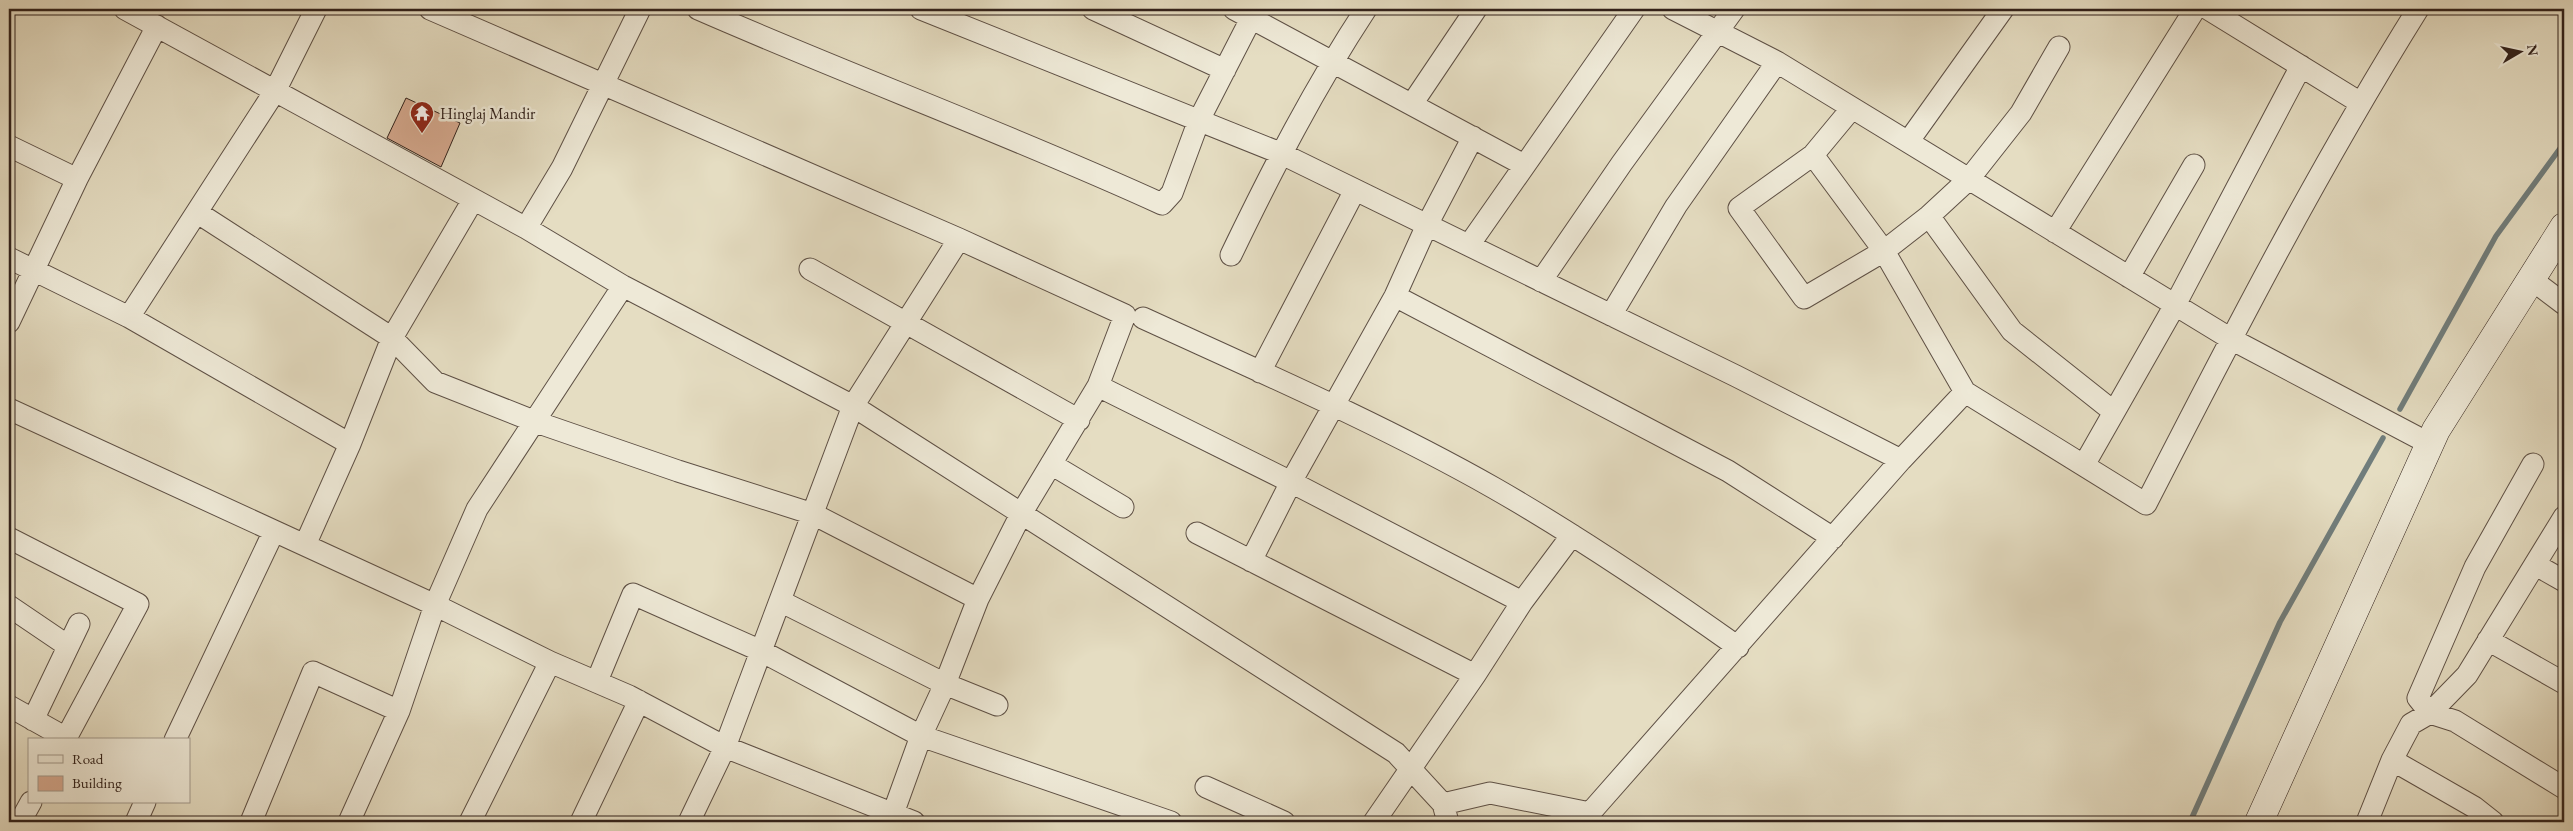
<svg xmlns="http://www.w3.org/2000/svg" width="2573" height="831" font-family="'EB Garamond',serif">
<rect width="100%" height="100%" fill="#e5ddc2"/>
<filter id="stains"><feTurbulence type="fractalNoise" baseFrequency=".004" numOctaves="4"/><feColorMatrix values="0 0 0 0 .2 0 0 0 0 .09 0 0 0 0 .02 0 0 0 .5 -.17"/></filter>
<radialGradient id="worn" r=".72"><stop offset=".6" stop-color="#630" stop-opacity="0"/><stop offset="1" stop-color="#630" stop-opacity=".3"/></radialGradient>
<g fill="none" stroke-linecap="round" stroke-linejoin="round">
<!-- stream -->
<path stroke="#707d7c" stroke-width="5.5" d="M2400 409 2496 236 2564 143
M2190 822 2280 622 2383 438"/>
</g>
<!-- building -->
<path fill="#d7aa90" stroke="#31211b" d="M406 98 460 123 441 167 387 138Z"/>
<g fill="none" stroke-linecap="round" stroke-linejoin="round">
<!-- street casing -->
<g stroke="#5e5045" stroke-width="23">
<path id="street" d="M125 9 526 228 623 286 853 406 1396 753 1443 804 1448 822
M430 9 959 239 1125 315 1098 386 1021 514 978 599 945 684 921 736 761 651 633 594 597 681
M698 9C851 76 1009 134 1162 204L1172 193 1199 120 1256 9
M921 9 1280 153 1736 376 1901 460
M1093 9 1225 70
M1234 9 1524 165
M1673 9 1777 62 2231 339 2430 444
M2208 9 2359 102
M1412 104 1476 9
M1852 108 1813 155 1739 208 1804 298 1884 251 1929 216 1969 179 2021 113 2059 47
M1908 142 2003 9
M9 146 77 179
M1813 155 1884 251 1965 392
M198 213 392 338 435 382 536 422 678 471 813 514 978 599
M1929 216 2012 331 2114 412
M526 228 562 168 640 9
M2055 232 2195 9
M1469 245 1634 9
M1231 255C1272 170 1314 88 1366 9
M9 258 129 317 350 444
M810 269 1079 420
M2129 277 2194 165
M2531 279 2564 304
M1541 281 1622 163 1734 9
M1395 296 1728 471 1833 538
M1611 315 1676 206 1777 62
M129 317 275 91 316 9
M1143 318C1261 372 1381 424 1494 488 1578 536 1659 591 1738 647
M9 322 77 179 157 26
M1260 372 1355 190
M1098 386 1291 482 1522 602 1572 535
M9 409 435 605 550 662
M1051 464 1123 507
M2533 464 2475 567 2418 698 2430 713 2455 721 2564 788
M2084 465 2175 305 2301 66
M1197 533 1475 675
M9 538 138 604 65 740
M305 545 350 444 392 338 473 200
M1251 561 1291 482 1395 296 1427 225 1473 137
M2536 565 2564 581
M780 601 945 684 997 705
M9 606 68 646
M2488 640 2564 683
M9 706 66 738
M33 720 79 624
M175 740 274 531
M2392 760 2474 807 2493 822
M1206 787 1284 822
M1443 804 1490 793 1590 813 1901 460 1965 392 2146 504C2232 336 2318 169 2418 9
M20 822 31 802
M136 822 145 802
M251 822 313 672 399 711
M349 822 399 711 435 605 477 509 623 286
M470 822 550 662 629 696 725 747 914 822
M581 822 639 701
M689 822 725 747 853 406 959 239
M890 822 921 736 1171 822
M1374 822 1475 675 1522 602
M2367 822 2392 760 2411 724 2430 713 2467 675 2564 517"/>
</g>
<!-- secondary casing -->
<g stroke="#31211b" stroke-width="29">
<path id="secondary" d="M2259 822 2436 430 2564 227"/>
</g>
<!-- street -->
<use href="#street" stroke="#eee9d7" stroke-width="21"/>
<!-- secondary -->
<use href="#secondary" stroke="#eee9d7" stroke-width="28"/>
</g>
<!-- icons -->
<defs>
<g id="temple-pin" transform="scale(1.25)"><path d="M0 17L-7.5 6A9.5 9.5 0 1 1 7.5 6Z" fill="#8f2418" stroke="#eee9d7"/><path d="M0-6L5-2H3V0L6.5 2.5H4V6H1.5V3h-3V6H-4V2.5H-6.5L-3 0V-2H-5Z" fill="#fff"/></g>
</defs>
<g fill-rule="evenodd">
<use href="#temple-pin" x="422" y="113"/>
</g>
<g text-anchor="middle" stroke-width="5" stroke-linejoin="round" paint-order="stroke">
<!-- poi labels -->
<g font-size="16" fill="#31211b" stroke="#eee9d7" text-anchor="start">
<text x="440" y="119">Hinglaj Mandir</text>
</g>
</g>
<!-- margin -->
<rect width="2573" height="831" fill="none" stroke="#e5ddc2" stroke-width="30"/>
<rect x="10" y="10" width="2553" height="811" fill="none" stroke="#31211b" stroke-width="2.5"/>
<rect x="15" y="15" width="2543" height="801" fill="none" stroke="#31211b"/>
<!-- legend -->
<rect x="28" y="738" width="162" height="65" fill="#eee9d7" stroke="#a2998c"/>
<rect x="38" y="755" width="25" height="8" fill="#eee9d7" stroke="#a2998c"/>
<text x="72" y="764" font-size="15" fill="#31211b">Road</text>
<rect x="38" y="776" width="25" height="15" fill="#d7aa90" stroke="#a2998c"/>
<text x="72" y="788" font-size="15" fill="#31211b">Building</text>
<!-- north arrow -->
<g transform="translate(2520 52) rotate(81)" stroke="#eee9d7" stroke-width="4" paint-order="stroke">
<path d="M0-4L9 19L0 12L-9 19Z" fill="#31211b"/>
<text y="-8" font-size="14" font-weight="bold" text-anchor="middle" fill="#31211b">N</text>
</g>
<rect width="100%" height="100%" filter="url(#stains)"/>
<rect width="100%" height="100%" fill="url(#worn)"/>
</svg>
